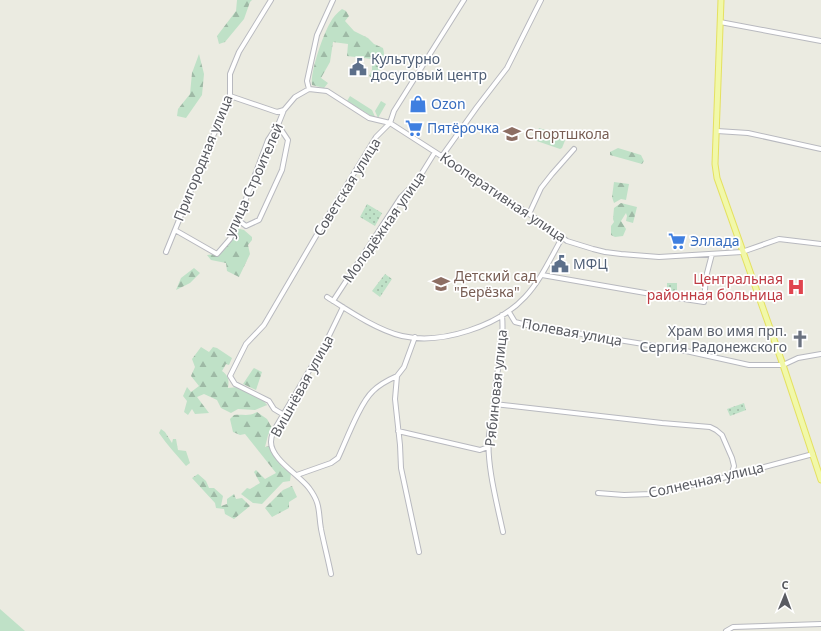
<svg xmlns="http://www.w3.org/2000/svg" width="821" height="631" font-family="'Noto Sans',sans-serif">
<defs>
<pattern id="forest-firs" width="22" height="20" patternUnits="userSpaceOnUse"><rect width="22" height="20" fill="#bfe1c7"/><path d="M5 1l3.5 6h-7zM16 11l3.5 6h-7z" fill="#9eb9a5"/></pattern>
<pattern id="park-dots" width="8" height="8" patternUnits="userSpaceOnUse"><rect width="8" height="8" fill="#bfe1c7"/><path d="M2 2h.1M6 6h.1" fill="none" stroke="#9eb9a5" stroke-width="1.8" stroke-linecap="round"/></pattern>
</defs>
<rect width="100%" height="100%" fill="#ebebe1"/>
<!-- green -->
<path fill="#bfe1c7" d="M350 96 372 110 376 119 347 101Z
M381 101 386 104 378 118 375 111Z
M539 128 565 136 566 138 562 148 560 149 534 140Z
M0 609 25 631H0Z"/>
<!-- forest -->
<path fill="url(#forest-firs)" d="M237 0H252L250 2 244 19 225 42 219 44 217 36 236 11Z
M342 9 346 11 349 16 345 21 354 31 368 38 374 44 383 48C386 59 382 66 377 76L372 78 369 76 372 70V59L347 56 348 44 333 42 330 62 321 78 328 83 324 88 312 85C310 72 323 35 330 23 333 17 337 13 342 9Z
M199 54 204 74 202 95 186 118 177 116 178 109 190 94 192 73Z
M618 148 641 155 644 161 642 164 610 155V152Z
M614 182 629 184 626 200 621 199 614 203 612 197Z
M621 203 637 207 633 223 626 221 627 216 626 213 621 221 626 229 623 236 615 237 611 235V226L614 222 613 219 614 208Z
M236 228 244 230 252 237V240L248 245 250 254 239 277 227 271 226 263 211 260 207 255 216 254Z
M194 268 200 273 190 283 176 290 181 278Z
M201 347 209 352 213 347 217 348 232 358 229 365 226 364 222 371C229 376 229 380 228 388L238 387 261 398 267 405 255 410 238 409 231 413 221 408 217 400 204 394 197 397 209 413 195 414 192 409 188 415 184 412 187 401 183 396 187 387 191 392 199 386 191 376 195 367 192 359Z
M254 368 262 372 256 390 243 384 253 369Z
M257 412 267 419 272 428 268 435 265 447 270 446 282 467 291 473 290 481 283 482 262 504 253 503 241 494 247 488 250 489 260 483 254 472 256 470 265 479 276 473 245 434 240 435 233 432 230 419 234 415C243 414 249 417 257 412Z
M161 429 165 432 172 443 173 439H176L178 450 186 451 190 463 186 466C177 455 167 445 159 433Z
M198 474 206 481 209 488H214L223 496 221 506 227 504V499L234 494 236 499 242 498 250 506 234 519 225 514 224 509 216 508 215 503 192 478Z
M292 486 297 497 289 502V508L272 517 265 508 283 490Z"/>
<!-- park -->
<path fill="url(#park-dots)" d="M367 204 382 213 375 226 360 217Z
M385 274 392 279 380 297 372 291Z
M667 283H677V291H667Z
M744 403 746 410 730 416 727 409Z"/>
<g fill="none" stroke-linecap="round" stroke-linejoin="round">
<!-- minor casing -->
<g stroke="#b8b9bf" stroke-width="6">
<path id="minor" d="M720 22 821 41
M309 89 327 91 369 118 390 123 491 188 538 220 567 241 593 249 605 252 621 254 659 257 742 252 779 239 821 244
M230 96 277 112 284 110
M717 131 748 133 821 149
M442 156 477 107 507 68 541 0
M529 214 541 188 552 174 574 149
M238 220 246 226 259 220 282 170 288 140 278 125
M175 230 217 254 230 239 240 215 268 140 278 125 284 110 295 97 309 89 307 81 317 35 333 0
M166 252 211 141 230 96V74L239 52 271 0
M542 275 651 294 704 302 706 277 712 254
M327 297C349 311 377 330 402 336 442 345 498 326 525 297 541 280 551 257 562 238
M333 301 401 197 417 181 435 152
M509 312 515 322 527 325 686 351 749 365H783L798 358 821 354
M502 315C504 337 500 359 496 381 494 392 495 404 493 415 492 422 490 428 489 435 486 463 497 504 503 532
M415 337 404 367 397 376 395 399 400 445 401 468 419 552
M494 404 662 423 710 427 716 430 722 435 732 458 734 466 731 476
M284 415 274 409 269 401 235 384 230 376 246 344 264 325 326 219 376 137 390 123 394 111 464 0
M398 431 480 450 488 447
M297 475 331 463 338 458C346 441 360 403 373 391 380 384 388 380 397 376
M598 493 624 495 651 494 731 476 813 454
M331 574C328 559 324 544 321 529 318 511 321 504 309 488 299 475 271 459 271 442 271 439 272 435 273 432L326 342 343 307
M726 631 733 627 821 624"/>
</g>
<!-- major casing -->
<g stroke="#e5e160" stroke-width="7">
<path id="major" d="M721 0 715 164 717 178 783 365 821 480"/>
</g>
<!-- minor -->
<use href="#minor" stroke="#fff" stroke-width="4"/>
<!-- major -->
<use href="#major" stroke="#f1f8a9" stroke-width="5"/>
</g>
<!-- icons -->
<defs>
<g id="civic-bare" transform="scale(1.38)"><path d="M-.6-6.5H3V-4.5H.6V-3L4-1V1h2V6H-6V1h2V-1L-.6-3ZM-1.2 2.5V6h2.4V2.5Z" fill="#5c6f8a" stroke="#fff" stroke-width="2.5" paint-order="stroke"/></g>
<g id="shop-bare" transform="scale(1.38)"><path d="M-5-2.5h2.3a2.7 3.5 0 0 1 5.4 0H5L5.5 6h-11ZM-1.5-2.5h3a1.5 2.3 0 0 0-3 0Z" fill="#3f7fe0" stroke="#fff" stroke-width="2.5" paint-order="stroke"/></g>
<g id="supermarket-bare" transform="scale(1.38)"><path d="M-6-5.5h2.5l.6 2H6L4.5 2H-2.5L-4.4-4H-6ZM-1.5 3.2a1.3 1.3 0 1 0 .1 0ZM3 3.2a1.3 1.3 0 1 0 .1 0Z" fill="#3f7fe0" stroke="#fff" stroke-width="2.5" paint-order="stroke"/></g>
<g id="school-bare" transform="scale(1.38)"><path d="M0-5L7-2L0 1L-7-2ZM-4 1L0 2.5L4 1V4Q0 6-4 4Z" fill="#8d6e63" stroke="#fff" stroke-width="2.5" paint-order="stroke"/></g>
<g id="hospital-bare" transform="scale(1.38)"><path d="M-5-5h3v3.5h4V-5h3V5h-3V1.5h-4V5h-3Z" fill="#e0444e" stroke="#fff" stroke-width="2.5" paint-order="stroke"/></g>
<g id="church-bare" transform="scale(1.38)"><path d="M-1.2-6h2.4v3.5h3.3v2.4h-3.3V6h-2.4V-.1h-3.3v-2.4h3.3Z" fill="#6b7280" stroke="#fff" stroke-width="2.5" paint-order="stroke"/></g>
</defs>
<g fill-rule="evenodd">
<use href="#civic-bare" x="358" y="67"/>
<use href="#shop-bare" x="418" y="104"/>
<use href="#supermarket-bare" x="414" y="128"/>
<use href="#school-bare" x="512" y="134"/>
<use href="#supermarket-bare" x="677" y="241"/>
<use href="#civic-bare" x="560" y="264"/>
<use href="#school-bare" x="441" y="284"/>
<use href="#hospital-bare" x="796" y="287"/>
<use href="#church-bare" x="800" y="339"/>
</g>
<g text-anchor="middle" stroke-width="3.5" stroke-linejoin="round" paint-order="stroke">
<!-- service labels -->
<g font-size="14" fill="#4e5e75" stroke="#fff" text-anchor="start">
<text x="371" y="64">Культурно<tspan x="371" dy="16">досуговый центр</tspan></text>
<text x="573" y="269">МФЦ</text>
</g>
<!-- shop labels -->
<g font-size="14" fill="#366cbe" stroke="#fff" text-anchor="start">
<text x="431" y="109">Ozon</text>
<text x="427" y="133">Пятёрочка</text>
<text x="690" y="246">Эллада</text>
</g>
<!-- education labels -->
<g font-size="14" fill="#785e54" stroke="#fff" text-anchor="start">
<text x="525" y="139">Спортшкола</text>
<text x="454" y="281">Детский сад<tspan x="454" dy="16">"Берёзка"</tspan></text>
</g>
<!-- street labels -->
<g font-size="14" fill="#595b61" stroke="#fff">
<text transform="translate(203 158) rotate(-68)" y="5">Пригородная улица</text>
<text transform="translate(254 180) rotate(-66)" y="5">улица Строителей</text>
<text transform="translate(347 187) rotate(-58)" y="5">Советская улица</text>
<text transform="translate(503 197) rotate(34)" y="5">Кооперативная улица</text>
<text transform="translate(384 227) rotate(-55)" y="5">Молодёжная улица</text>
<text transform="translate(572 332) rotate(10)" y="5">Полевая улица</text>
<text transform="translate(302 386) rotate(-61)" y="5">Вишнёвая улица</text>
<text transform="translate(496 388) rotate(-84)" y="5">Рябиновая улица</text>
<text transform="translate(706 480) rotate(-13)" y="5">Солнечная улица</text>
</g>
<!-- health labels -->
<g font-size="14" fill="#be3a42" stroke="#fff" text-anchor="end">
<text x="783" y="284">Центральная<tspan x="783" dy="16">районная больница</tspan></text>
</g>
<!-- worship labels -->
<g font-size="14" fill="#5b616d" stroke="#fff" text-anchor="end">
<text x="787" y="336">Храм во имя прп.<tspan x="787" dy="16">Сергия Радонежского</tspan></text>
</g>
</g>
<!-- north arrow -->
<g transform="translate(785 595) rotate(1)" stroke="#ffffff" stroke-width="3" paint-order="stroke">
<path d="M0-3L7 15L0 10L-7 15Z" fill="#595b61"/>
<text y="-6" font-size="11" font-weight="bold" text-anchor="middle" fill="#595b61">С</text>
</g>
</svg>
